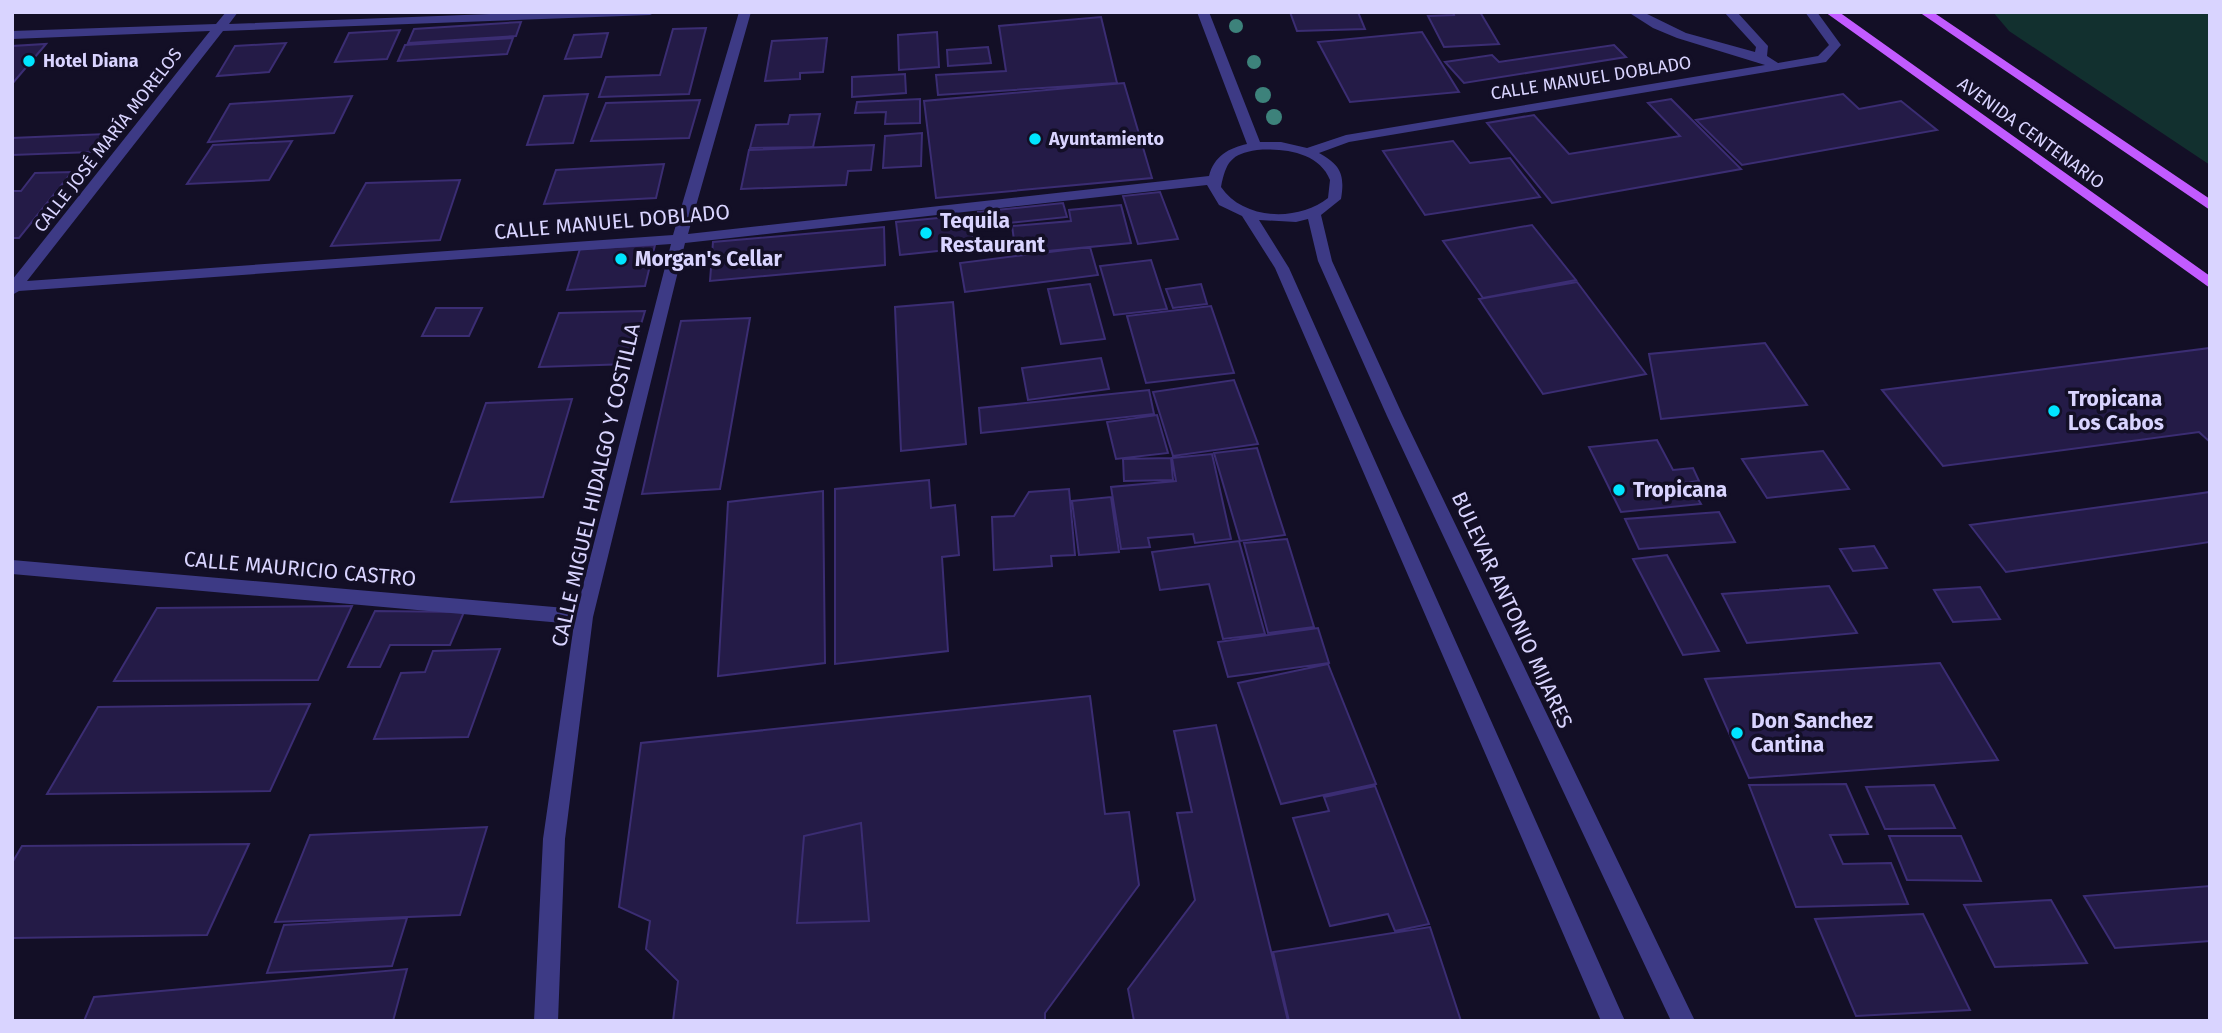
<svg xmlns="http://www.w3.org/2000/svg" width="2222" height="1033" font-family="'Fira Sans',sans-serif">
<rect width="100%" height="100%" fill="#130f26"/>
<!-- green -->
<path fill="#12302f" d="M1993 12H2210V165L2009 31Z"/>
<!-- building -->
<path fill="#241b47" stroke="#3b2d73" stroke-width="2" fill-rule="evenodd" d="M1290 12H1358L1365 29 1297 31Z
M1453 12H1480L1499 44 1444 47 1428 16 1454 15Z
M1101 17 1117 83 938 95 936 75 1006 71 999 26Z
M521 22 516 36 408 43 414 29Z
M706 28 689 94 599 97 606 77 660 75 673 29Z
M400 30 387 59 335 62 349 33Z
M937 32 939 67 899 70 898 35Z
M1422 32 1459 92 1350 102 1318 42Z
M608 33 601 57 565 59 574 35Z
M513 38 507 54 398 61 405 45Z
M827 38 823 72 800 73V79L765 81 772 41Z
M286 43 269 72 217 76 235 46Z
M46 44 12 84V46Z
M1614 45 1626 57 1464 83 1445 62 1492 55 1499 62Z
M988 47 991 63 948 66 947 50Z
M905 74 906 93 852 97V77Z
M1124 83 1152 178 936 198 924 101Z
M588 94 573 143 527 145 544 96Z
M1843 94 1859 109 1901 101 1937 130 1742 165 1696 120Z
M352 96 334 133 208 142 230 104Z
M920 99V123L885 124 886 112 855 113 857 102Z
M1671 99 1741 169 1552 203 1487 123 1534 115 1569 154 1680 136 1648 103Z
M700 100 689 138 591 141 606 103Z
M820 114 813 147 750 148 756 125 788 124 790 115Z
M922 133 921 166 883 168 885 136Z
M105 134 92 152 12 155V138Z
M292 141 269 180 187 184 213 145Z
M1453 141 1470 163 1510 158 1540 197 1425 215 1383 151Z
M874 145 871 170 848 171 846 185 741 189 749 150Z
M664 164 656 198 544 204 556 170Z
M72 172 19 238H12V191H21L35 173Z
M460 180 440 240 331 246 366 183Z
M1160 192 1178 239 1138 244 1123 196Z
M1063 203 1067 217 980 226 978 212Z
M1121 205 1131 243 1016 254 1012 226 1071 221 1069 210Z
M970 215 975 247 900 255 896 222Z
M1532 225 1576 280 1483 298 1443 241Z
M884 227 885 265 710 281 713 242Z
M655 245 645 286 567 290 580 249Z
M1090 247 1098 275 965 292 960 263Z
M1151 260 1167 309 1114 315 1100 266Z
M1577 282 1646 374 1543 394 1479 299Z
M1090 284 1105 339 1061 344 1048 289Z
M1201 284 1207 304 1173 308 1166 289Z
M953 302 966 444 901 451 895 307Z
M1211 306 1234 373 1146 383 1127 316Z
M436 308H482L469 336H422Z
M645 311 629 364 539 367 559 313Z
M750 318 720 489 642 494 681 321Z
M1765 343 1807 405 1661 419 1649 354Z
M2210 348V442L2199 432 1943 466 1882 390Z
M1101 358 1109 389 1028 400 1022 368Z
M1234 380 1258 444 1173 456 1153 392Z
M1149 390 1154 414 981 433 979 408Z
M572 399 543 497 451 502 486 403Z
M1157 415 1168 453 1116 459 1107 422Z
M1657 440 1673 470 1693 468 1699 481 1680 483 1687 495 1695 494 1701 504 1621 512 1589 447Z
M1257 448 1285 535 1240 541 1214 453Z
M1823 451 1849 489 1767 498 1742 459Z
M1212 454 1231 539 1195 543 1193 534 1148 538 1150 547 1121 549 1111 487 1176 481 1172 458Z
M1171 458 1173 480 1124 481 1123 459Z
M929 480 931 508 955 505 959 555 942 557 948 651 835 664V489Z
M1069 489 1075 555 1051 556 1052 566 994 570 992 517 1014 516 1029 492Z
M823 491 825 663 718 676 728 502Z
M2210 492V542L2006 572 1970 525Z
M1111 497 1119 552 1079 555 1072 501Z
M1719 512 1735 542 1639 549 1625 519Z
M1287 539 1314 627 1268 633 1244 543Z
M1239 541 1265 634 1223 639 1209 584 1160 590 1152 552Z
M1874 546 1887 568 1853 571 1840 549Z
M1667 555 1719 651 1683 655 1633 559Z
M1829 586 1857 633 1747 643 1722 594Z
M1980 587 2000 619 1953 622 1934 590Z
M352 606 318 680 114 681 157 608Z
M375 611 464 612 450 645H390L380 667H348Z
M1318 628 1329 663 1228 677 1218 642Z
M500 649 468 737 374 739 401 673 425 672 433 651Z
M1940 663 1998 760 1749 778 1705 679Z
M1328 664 1376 784 1281 804 1238 683Z
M1090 696 1105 814 1129 812 1139 885 1045 1013V1021H673L678 981 646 949 650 921 619 907 641 743ZM861 823 869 921 797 923 804 836Z
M310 704 270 791 47 794 98 707Z
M1216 725 1288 1021H1134L1128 989 1195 900 1177 813 1192 812 1174 731Z
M1846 784 1868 834 1830 835 1843 864 1891 863 1908 904 1796 907 1749 785Z
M1934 785 1955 828 1885 829 1866 787Z
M1375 786 1429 924 1395 931 1388 914 1330 926 1293 818 1329 811 1324 797Z
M861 823 869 921 797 923 804 836Z
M487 827 460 915 275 922 310 835Z
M1889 836H1961L1981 881 1907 880Z
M249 844 207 935 12 938V863L22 846Z
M2210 886V941L2115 948 2084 896Z
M2051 900 2087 963 1995 967 1964 905Z
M1923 914 1970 1010 1856 1016 1815 919Z
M407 918 392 966 267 973 284 925Z
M1430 927 1461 1021H1289L1273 952Z
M407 969 393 1021H84L94 997Z"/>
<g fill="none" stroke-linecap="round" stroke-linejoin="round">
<!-- minor -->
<path fill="#3d3a85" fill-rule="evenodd" d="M226 12H238L229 24 546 12H656L650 15 223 31 27 281 673 235 739 12H751L688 234 1209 176C1214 156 1229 148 1247 144L1197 12H1209L1260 142H1281L1307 148 1346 135 1765 65 1677 38 1653 28 1628 12H1643L1686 33 1755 52 1756 47 1724 12H1737L1768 46 1767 56 1778 63 1818 56 1829 45 1805 12H1817L1841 45 1826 62 1349 142 1319 153C1341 165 1345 175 1341 199L1321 215 1332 261 1403 416 1695 1021H1671L1387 416 1318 261 1308 219 1296 222 1259 220 1289 268 1625 1021H1601L1275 268 1242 216 1219 205 1207 185 685 243 593 617 565 839 558 1021H534L543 839 574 624 12 574V560L577 609 671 244 19 291 12 295V280L210 31 12 39V31L216 24ZM1257 150C1283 148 1319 152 1330 180L1328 198C1298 222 1243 220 1221 187 1226 162 1231 154 1257 150Z"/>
<!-- major -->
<path fill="#c25bff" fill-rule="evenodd" d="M1825 12H1839L2210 276V288Z
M1919 12H1933L2210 199V210Z"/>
</g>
<!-- trees -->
<g fill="#3d827b">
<circle cx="1236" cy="26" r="7"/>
<circle cx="1254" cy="62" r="7"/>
<circle cx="1263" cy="95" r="8"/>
<circle cx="1274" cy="117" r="8"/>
</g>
<!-- markers -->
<g fill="#00e5ff" stroke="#130f26" stroke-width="2.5">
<circle cx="29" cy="61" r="7"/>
<circle cx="1035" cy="139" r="7"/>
<circle cx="926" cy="233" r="7"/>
<circle cx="621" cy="259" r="7"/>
<circle cx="2054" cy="411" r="7"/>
<circle cx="1619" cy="490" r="7"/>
<circle cx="1737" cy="733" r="7"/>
</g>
<g text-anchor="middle" stroke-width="7" stroke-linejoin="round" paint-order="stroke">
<!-- far-poi labels -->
<g font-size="18" font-weight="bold" fill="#d9d4ff" stroke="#130f26" text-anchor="start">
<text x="43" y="67">Hotel Diana</text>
<text x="1049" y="145">Ayuntamiento</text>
</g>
<!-- far-street labels -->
<g font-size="18" fill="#d9d4ff" stroke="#130f26">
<text transform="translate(1591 78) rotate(-9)" y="6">CALLE MANUEL DOBLADO</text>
<text transform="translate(2031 133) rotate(36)" y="6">AVENIDA CENTENARIO</text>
<text transform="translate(108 140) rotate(-52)" y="6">CALLE JOSÉ MARÍA MORELOS</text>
</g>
<!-- poi labels -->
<g font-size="21" font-weight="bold" fill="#d9d4ff" stroke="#130f26" text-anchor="start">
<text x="940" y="228">Tequila<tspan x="940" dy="24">Restaurant</tspan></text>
<text x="635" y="266">Morgan's Cellar</text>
<text x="2068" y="406">Tropicana<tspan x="2068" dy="24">Los Cabos</tspan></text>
<text x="1633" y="497">Tropicana</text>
<text x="1751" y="728">Don Sanchez<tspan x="1751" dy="24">Cantina</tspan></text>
</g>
<!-- street labels -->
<g font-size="21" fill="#d9d4ff" stroke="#130f26">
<text transform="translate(612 222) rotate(-5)" y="7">CALLE MANUEL DOBLADO</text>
<text transform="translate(596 485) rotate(-77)" y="7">CALLE MIGUEL HIDALGO Y COSTILLA</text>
<text transform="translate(300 569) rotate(5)" y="7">CALLE MAURICIO CASTRO</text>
<text transform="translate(1512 610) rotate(65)" y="7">BULEVAR ANTONIO MIJARES</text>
</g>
</g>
<!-- border -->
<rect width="2222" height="1033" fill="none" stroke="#d9d4ff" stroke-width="28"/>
</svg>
